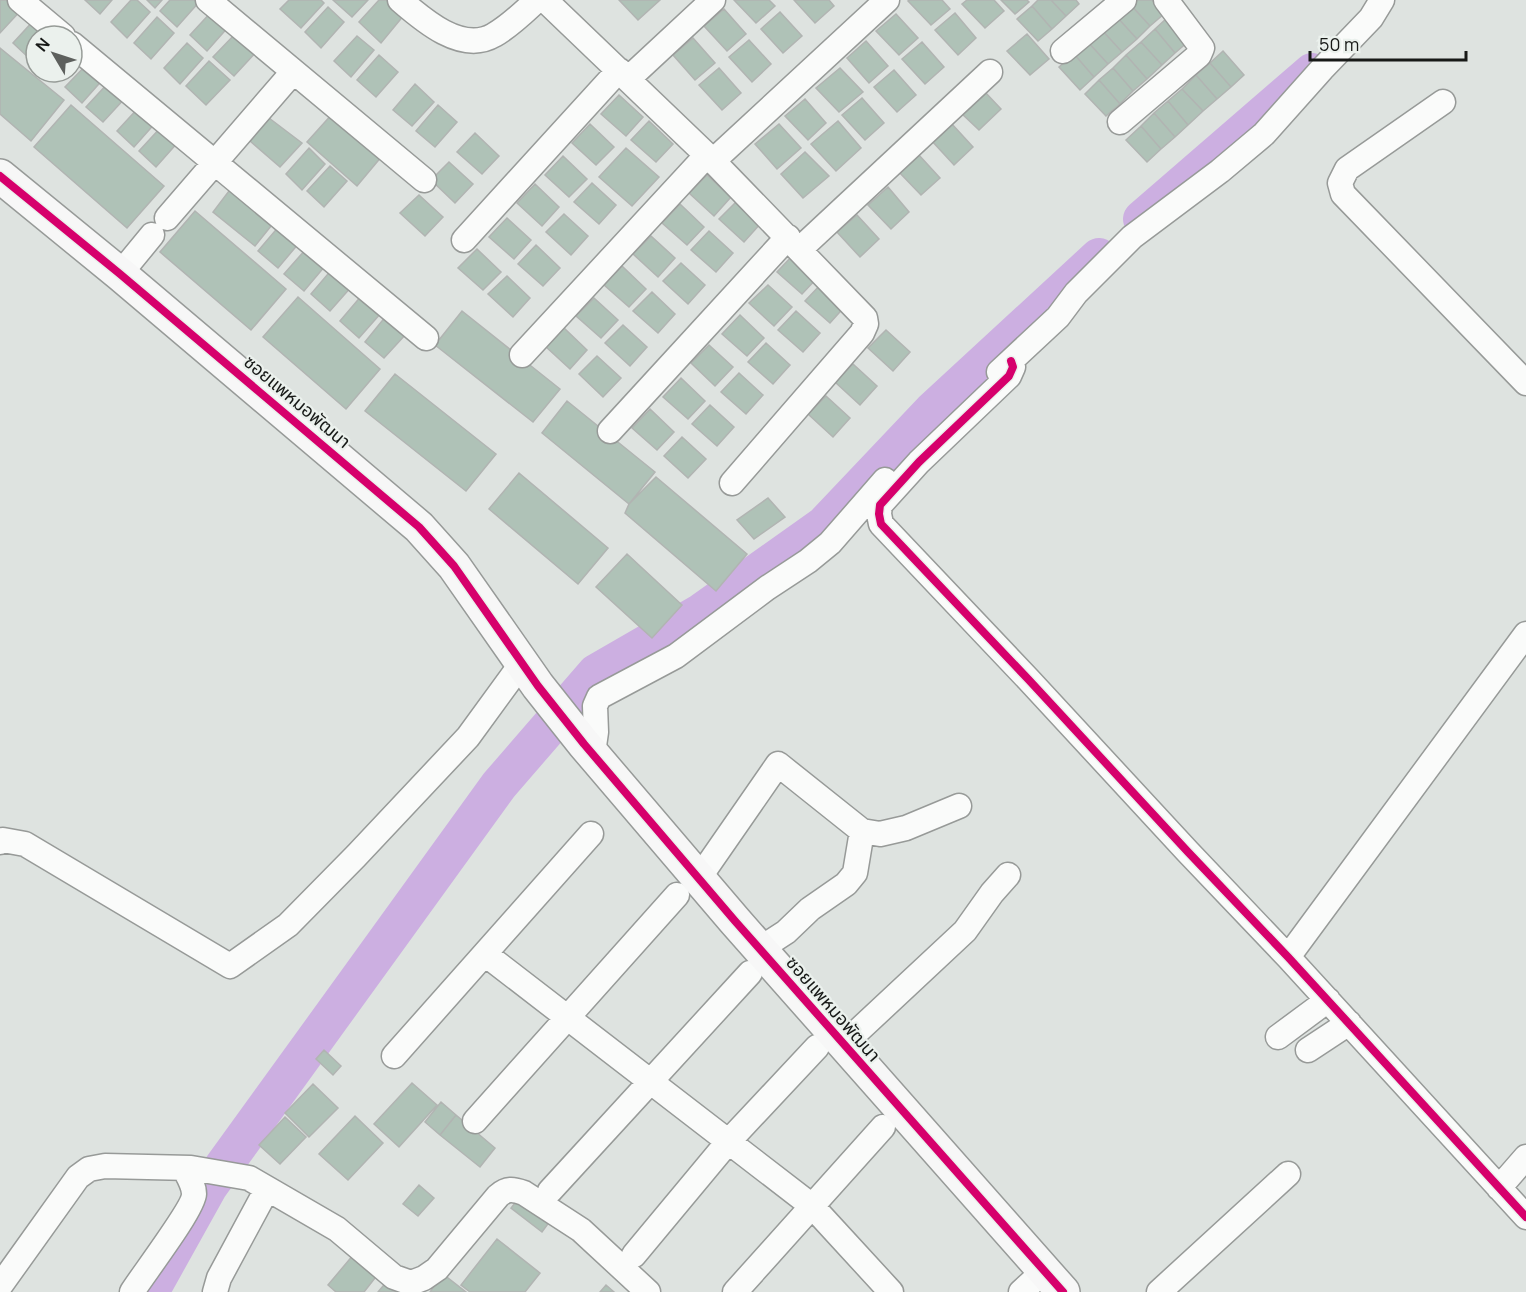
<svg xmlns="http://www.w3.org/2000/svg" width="1526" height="1292" font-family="Manrope,'Noto Sans Thai',sans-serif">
<rect width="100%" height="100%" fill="#dee3e0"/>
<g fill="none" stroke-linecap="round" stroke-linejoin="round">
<!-- river -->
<path stroke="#ccafe1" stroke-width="38" d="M1142 219 1312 72
M150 1292 209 1186 499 785 596 673 700 613 824 525 932 411 1099 257"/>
</g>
<!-- building -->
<path fill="#afc2b7" stroke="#b1b4b2" stroke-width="1.5" d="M0 0H15L23 8 0 33Z
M85 0H112L100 14Z
M131 0H137L150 12 127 38 111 22Z
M147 0H162L155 8Z
M170 0H199L200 1 177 27 160 11Z
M289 0H321L324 3 301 28 280 9Z
M333 0H368L352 17Z
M379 0H386L404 15 381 43 359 22Z
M619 0H660L638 20Z
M734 0H769L775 6 756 23Z
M794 0H829L834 6 815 23Z
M910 0H942L950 9 931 25 908 1Z
M967 0H994L1004 11 985 28 962 4Z
M1001 0H1027L1029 2 1015 14Z
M1038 0H1051L1066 16 1052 29 1032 6Z
M1051 0H1076L1079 4 1066 16Z
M1133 0H1152L1164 14 1150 26 1129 3Z
M1129 3 1150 26 1137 39 1116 16Z
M1032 6 1052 29 1038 41 1017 19Z
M328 7 344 22 321 48 305 32Z
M724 9 746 34 727 51 704 26Z
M213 10 230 25 207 51 190 35Z
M780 12 802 36 783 53 761 29Z
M955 13 976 38 958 55 935 30Z
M896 14 918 38 899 55 876 31Z
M1116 16 1137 39 1122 52 1101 29Z
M157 17 174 33 151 59 134 43Z
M1168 17 1189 41 1175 53 1155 29Z
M36 18 51 36H36V52L30 59 13 43Z
M1101 29 1122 52 1108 64 1087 41Z
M1155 29 1175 53 1162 65 1141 42Z
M237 32 257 51 234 76 213 57Z
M1027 34 1049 59 1030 75 1007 51Z
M357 36 374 50 351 77 334 61Z
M693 38 715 63 695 80 673 55Z
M749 40 771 64 752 82 729 57Z
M866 41 888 66 869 83 847 58Z
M1087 41 1108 64 1094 77 1074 54Z
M922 42 944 67 925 84 902 59Z
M1141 42 1162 65 1147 79 1126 55Z
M187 43 203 58 180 84 164 68Z
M0 48 64 100 31 141 0 114Z
M1223 51 1244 75 1231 87 1210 63Z
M1074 54 1094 77 1080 90 1059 67Z
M379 55 398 72 376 97 357 80Z
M1126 55 1147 79 1133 91 1113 68Z
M209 61 230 80 206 105 186 86Z
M89 62 105 77 82 103 65 87Z
M1210 63 1231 87 1217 99 1196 75Z
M719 68 741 93 722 110 699 85Z
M840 68 863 92 839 112 816 88Z
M1113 68 1133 91 1120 104 1099 80Z
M894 70 916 95 897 112 874 87Z
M46 72H59L53 78Z
M1196 75 1217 99 1203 111 1182 89Z
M1099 80 1120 104 1106 116 1085 94Z
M109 82 126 97 103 122 86 107Z
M415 84 434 102 412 126 393 110Z
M1182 89 1203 111 1188 125 1168 101Z
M984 91 1001 109 979 130 960 112Z
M619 95 643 117 626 136 601 114Z
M862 98 884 123 865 140 842 115Z
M805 99 826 123 808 140 785 116Z
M1168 101 1188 125 1175 137 1154 113Z
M71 105 164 186 127 228 34 147Z
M438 105 457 122 435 147 416 131Z
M140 106 157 121 134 147 117 131Z
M333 113 382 156 357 186 307 142Z
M1154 113 1175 137 1161 149 1141 126Z
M269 118 302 143 280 167 250 141Z
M649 121 673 144 656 162 631 140Z
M838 121 861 148 836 171 811 144Z
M951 123 973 147 954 165 931 140Z
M590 124 614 147 596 165 572 143Z
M779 124 801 148 777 169 755 144Z
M162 126 179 141 156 167 139 151Z
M1141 126 1161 149 1147 162 1126 140Z
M475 133 499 156 482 174 457 152Z
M309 148 325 164 302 190 286 174Z
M626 148 659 177 632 206 599 177Z
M805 152 829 176 803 198 781 174Z
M918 154 940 178 921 195 898 171Z
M563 156 587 179 569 197 545 175Z
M449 162 473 184 455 203 431 180Z
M330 166 347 181 324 207 307 191Z
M707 175 731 197 714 216 689 193Z
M592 183 616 205 599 224 574 202Z
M535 184 559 207 542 226 517 203Z
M232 187 275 221 255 246 213 212Z
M888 187 909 212 891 229 868 205Z
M419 195 443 217 425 236 400 213Z
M737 201 761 223 744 242 719 219Z
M680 204 704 227 687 245 662 223Z
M195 211 286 289 251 330 160 252Z
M564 214 588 236 571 255 546 232Z
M857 215 879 239 860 257 837 232Z
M507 218 531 240 514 259 489 237Z
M280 225 299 243 278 268 258 251Z
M709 231 733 253 716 272 691 250Z
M651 236 675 258 658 277 633 254Z
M536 245 560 268 543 286 518 264Z
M306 249 325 266 304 291 284 274Z
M477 249 501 272 483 290 458 268Z
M795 253 819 276 802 294 777 272Z
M681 263 705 285 688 304 663 281Z
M622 266 646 289 629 307 604 285Z
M333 268 352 286 330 311 311 294Z
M507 276 530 298 513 317 488 294Z
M823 282 847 304 830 323 805 301Z
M768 285 792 307 774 326 749 303Z
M652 292 675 314 658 333 633 311Z
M362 295 381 313 359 338 340 321Z
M298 297 380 369 346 409 263 337Z
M594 298 618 320 601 338 576 316Z
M462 311 560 389 533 422 435 345Z
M796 311 820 333 803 352 778 330Z
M740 315 764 338 747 356 722 334Z
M386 316 406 334 384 358 365 342Z
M623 325 647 347 630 366 605 343Z
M563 327 587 350 570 369 545 346Z
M886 330 910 352 893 371 868 348Z
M766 343 790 365 773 384 748 362Z
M709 345 733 367 715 386 691 363Z
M597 356 621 378 603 397 579 374Z
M853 364 877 386 860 405 835 382Z
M739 373 763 395 746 414 721 392Z
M395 374 496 454 466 491 365 411Z
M681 378 705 401 688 419 663 397Z
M826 396 850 418 833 437 808 414Z
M567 401 655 472 629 504 542 433Z
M710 405 734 427 717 446 692 424Z
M650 409 674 432 657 450 632 428Z
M682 437 706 459 688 478 664 456Z
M519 473 608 548 578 584 489 509Z
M656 477 747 554 716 591 625 513 629 504Z
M768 498 785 517 754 539 737 520Z
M627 554 682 605 652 638 596 587Z
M324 1050 341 1066 333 1075 316 1059Z
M412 1083 437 1105 399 1147 374 1124Z
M313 1084 338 1108 309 1137 285 1113Z
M441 1102 456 1115 440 1135 425 1122Z
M456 1115 495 1148 480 1167 440 1135Z
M355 1116 383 1143 348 1180 319 1154Z
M285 1117 306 1137 280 1164 259 1145Z
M419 1185 434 1198 418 1216 403 1204Z
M522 1194 553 1217 542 1232 511 1208Z
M497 1239 540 1273 525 1292H470L461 1285Z
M354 1254 379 1273 364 1292H336L328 1285Z
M443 1274 466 1292H430Z
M388 1280 403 1292H378Z
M606 1285 614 1292H600Z"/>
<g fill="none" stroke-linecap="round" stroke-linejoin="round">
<!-- street casing -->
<g stroke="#979a98" stroke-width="27">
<path id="street" d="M20 0 63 36
M208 0 424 180
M400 0C423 20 462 54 494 35 510 26 524 12 537 0
M545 0 713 161 865 318 866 324 862 333 732 483
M72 44 426 338
M1063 51 1124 0
M628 79 713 0
M1443 102 1347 169 1340 183 1343 194 1526 383
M1120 122 1199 55 1202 48 1166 0
M713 161 887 0
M167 218 293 72
M464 240 619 70
M800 249 990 72
M120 274 152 235
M522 355 707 155
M1011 361 1013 367 1009 376 919 462 880 505 879 514 881 524 1028 679 1188 852 1288 957 1526 1217
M999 372 1058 317 1076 293 1132 237 1220 171 1264 134 1322 69 1371 18 1382 0
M610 431 788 237
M593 753 596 732 595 706 599 697 676 656 767 588 808 561 830 543 885 480
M0 842 3 840 25 844 230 966 288 925 356 856 468 737 522 663
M699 878 778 764 862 831 880 834 906 828 959 806
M760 949 786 932 810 909 846 884 855 873 862 831
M485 954 812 1206 891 1292
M1288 957 1526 634
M1278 1037 1328 1000
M844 1044 965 931 992 893 1008 875
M1308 1050 1349 1023
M394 1056 591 834
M475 1121 677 895
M1499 1188 1526 1157
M550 1191 750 973
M634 1255 728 1142 817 1047
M0 1286 78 1177 89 1169 105 1166 191 1168 249 1178 337 1229 394 1277 411 1283 424 1278 437 1269 498 1196C507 1188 513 1189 524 1193L581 1230 648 1292
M132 1292C142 1276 194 1208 194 1194 194 1185 188 1176 184 1168
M215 1292 219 1278 267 1189
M735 1292 883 1127
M1021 1292 1044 1271
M1159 1292 1288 1174"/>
</g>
<!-- secondary casing -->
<g stroke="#979a98" stroke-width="36">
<path id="secondary" d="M0 176 120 274 419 527 454 566 538 686 584 744 735 921 1063 1292"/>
</g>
<!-- street -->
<use href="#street" stroke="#fafbfa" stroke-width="24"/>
<!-- secondary -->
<use href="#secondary" stroke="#f7f7f7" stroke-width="33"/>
<!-- cycleway casing -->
<g stroke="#ebf1ed" stroke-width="11">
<path id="cycleway" d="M0 176 120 274 419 527 454 566 538 686 584 744 735 921 1063 1292
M1011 361 1013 367 1009 376 919 462 880 505 879 514 881 524 1028 679 1188 852 1288 957 1526 1217"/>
</g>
<!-- cycleway -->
<use href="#cycleway" stroke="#d6006c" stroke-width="8"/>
</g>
<g text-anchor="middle" stroke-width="4.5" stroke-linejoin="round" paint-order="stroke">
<!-- street labels -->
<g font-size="18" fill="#171917" stroke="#ebf1ed">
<text transform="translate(297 402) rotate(40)" y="6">ซอยแพหมอพัฒนา</text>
<text transform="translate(833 1009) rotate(49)" y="6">ซอยแพหมอพัฒนา</text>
</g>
</g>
<!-- north arrow -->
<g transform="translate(54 54) rotate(309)"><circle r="28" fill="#ebf1ed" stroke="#969b97" stroke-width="1.5"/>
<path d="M0-4.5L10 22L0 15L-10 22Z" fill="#5d605d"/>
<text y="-9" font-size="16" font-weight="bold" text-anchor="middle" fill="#171917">N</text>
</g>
<!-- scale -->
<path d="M1310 51v9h156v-9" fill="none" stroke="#171917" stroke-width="3"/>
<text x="1319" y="51" font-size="18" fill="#171917" stroke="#ebf1ed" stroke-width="4.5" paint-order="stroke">50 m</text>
</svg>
